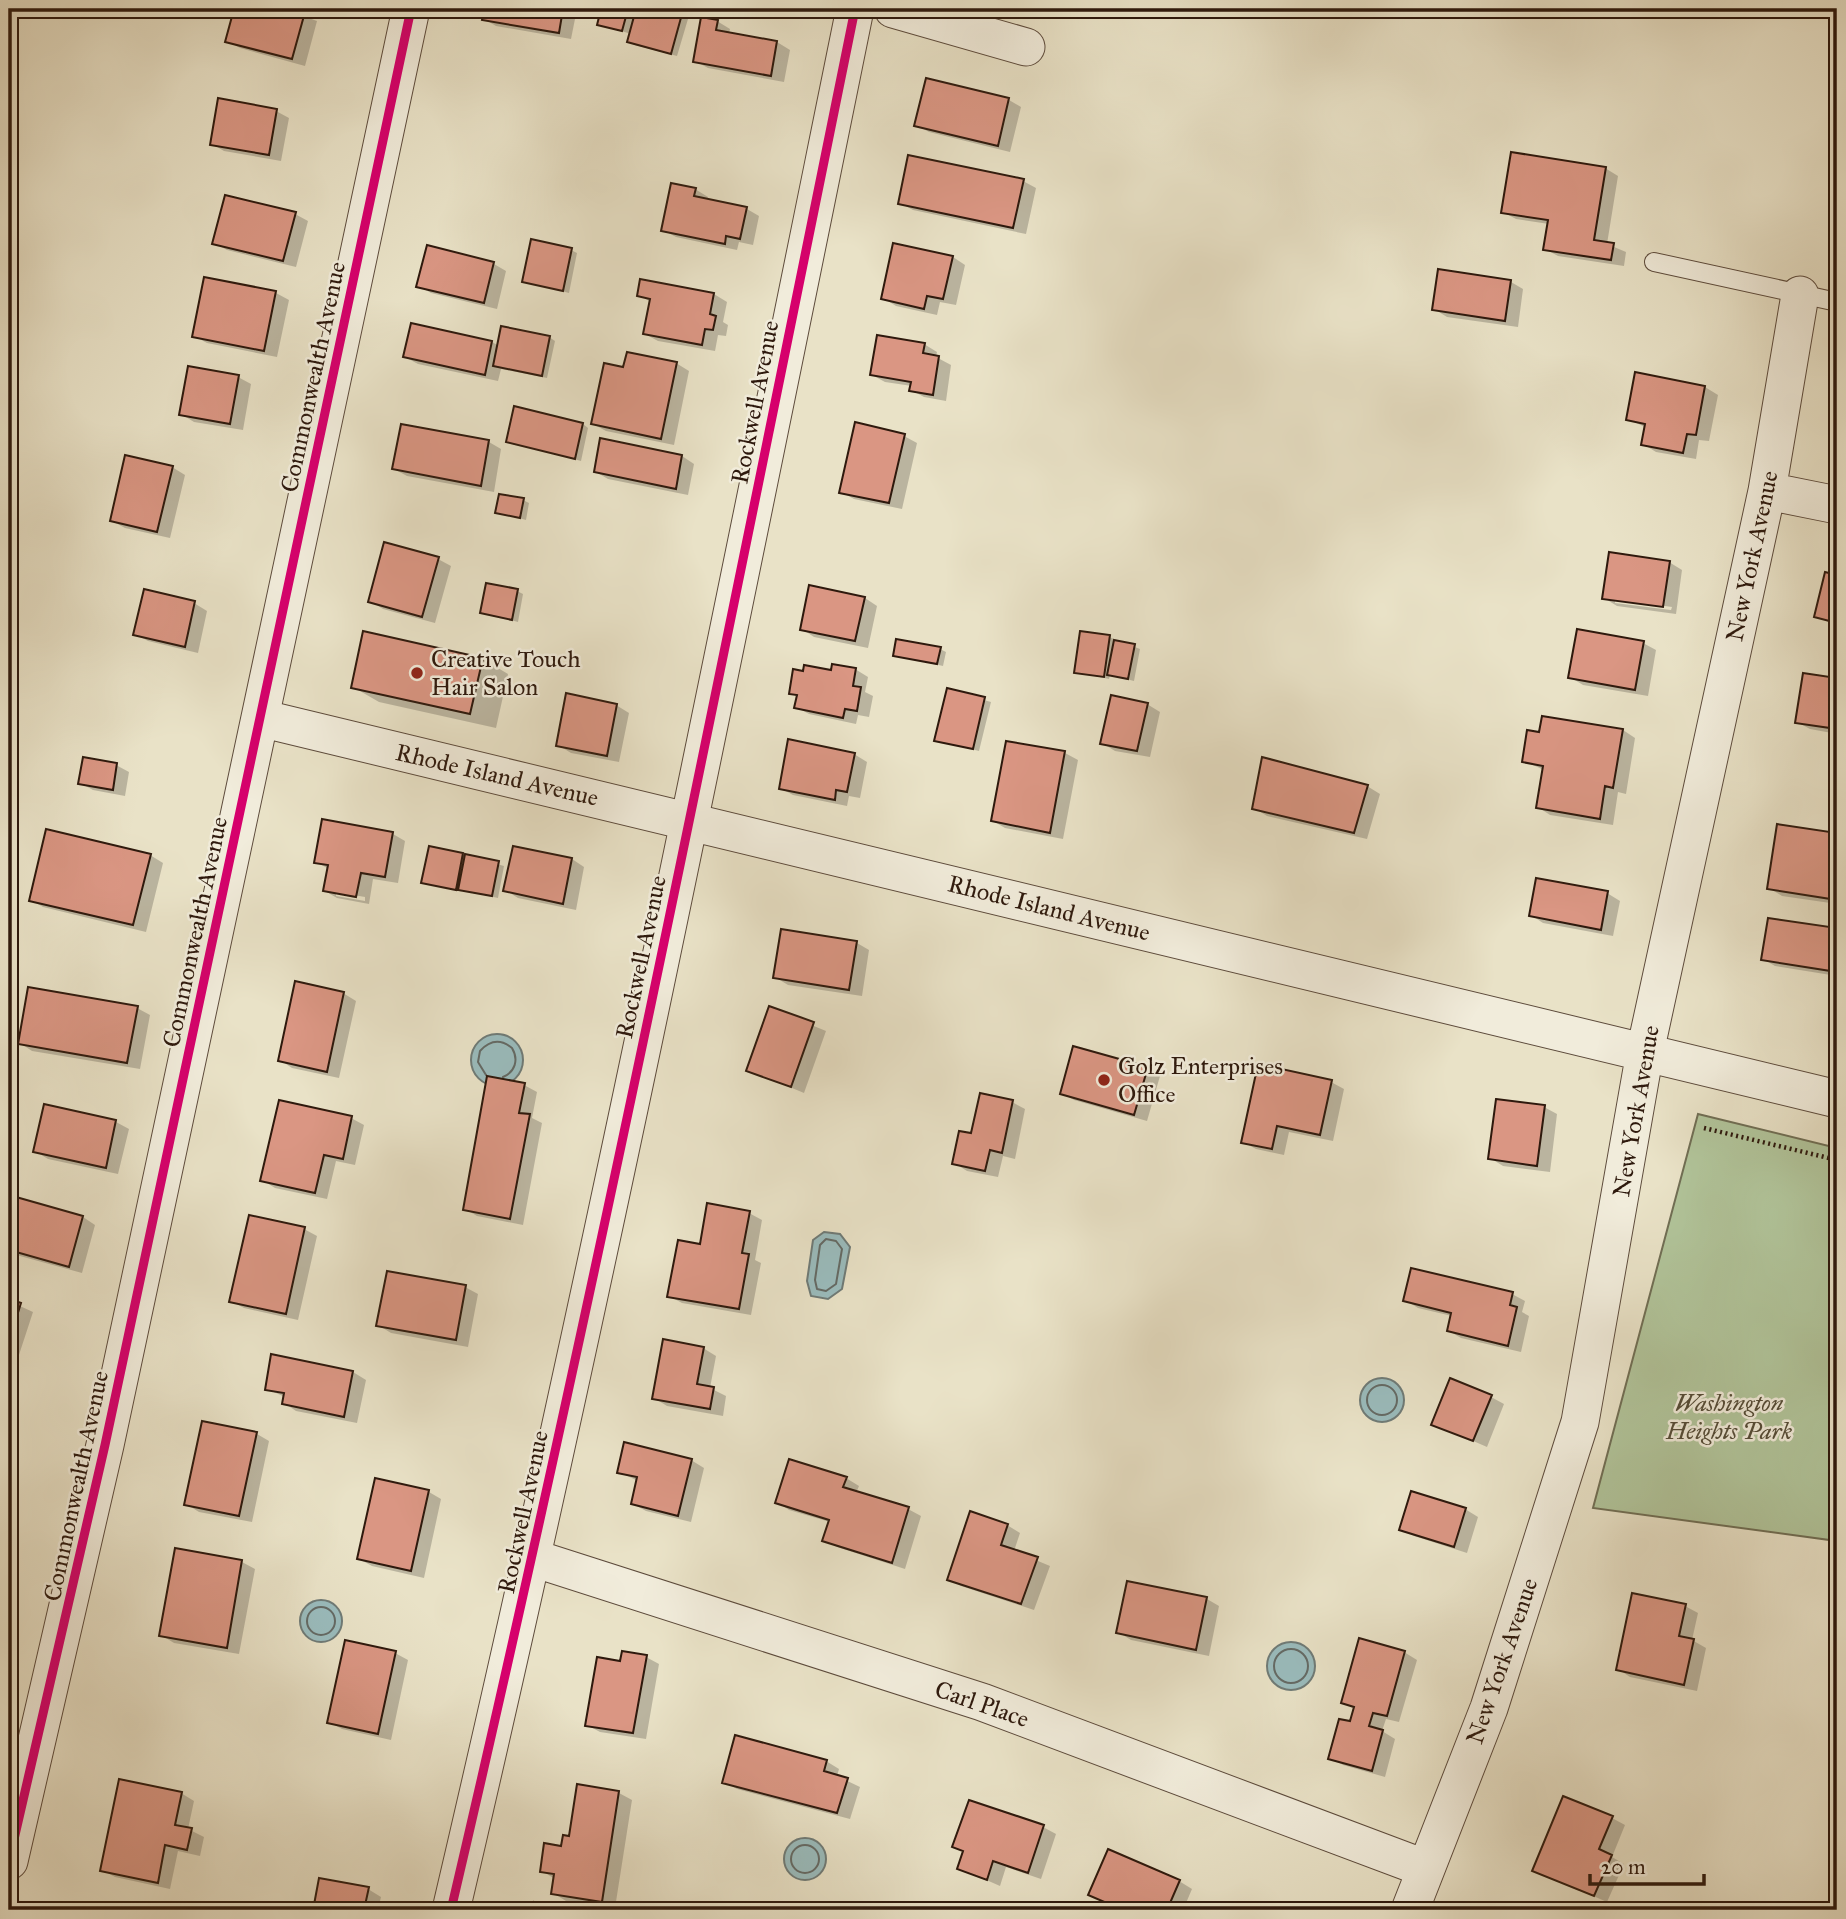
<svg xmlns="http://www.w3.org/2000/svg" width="1846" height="1919" font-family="'IM FELL Great Primer',serif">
<rect width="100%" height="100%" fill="#e9e2c7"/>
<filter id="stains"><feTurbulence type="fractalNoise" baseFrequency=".00286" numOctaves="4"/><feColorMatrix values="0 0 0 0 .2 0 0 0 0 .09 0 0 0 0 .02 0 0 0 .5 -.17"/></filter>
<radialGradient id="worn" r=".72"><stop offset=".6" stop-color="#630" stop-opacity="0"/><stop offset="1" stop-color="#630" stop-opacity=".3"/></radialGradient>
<!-- green -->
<path fill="#b1c49a" stroke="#706e54" stroke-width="2" d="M1698 1114 1837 1148V1541L1593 1508Z"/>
<!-- water -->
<path fill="#9abcbd" stroke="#6f7b77" stroke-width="2" d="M471 1060a26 26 0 1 1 52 0a26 26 0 1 1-52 0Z
M824 1232 840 1234 850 1247 842 1289 828 1299 811 1296 807 1281 813 1240Z
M1360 1400a22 22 0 1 1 44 0a22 22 0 1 1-44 0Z
M300 1621a21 21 0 1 1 42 0a21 21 0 1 1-42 0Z
M1267 1666a24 24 0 1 1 48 0a24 24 0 1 1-48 0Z
M784 1859a21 21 0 1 1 42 0a21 21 0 1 1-42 0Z"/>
<!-- shadow -->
<path fill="#0003" fill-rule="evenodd" d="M235 9H284L317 21 305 66 240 48 227 41Z
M485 9H577L571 39 496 26 484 19Z
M603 9H657L688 19 677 56 635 45 629 41 631 34 599 24Z
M717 21 730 29 729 34 777 42 790 50 784 82 708 68 695 61Z
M1009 100 1021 107 1010 152 929 132 916 125Z
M276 111 289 118 281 161 224 151 212 144Z
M1605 168 1618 176 1607 244 1626 252 1624 266 1558 256 1545 249 1549 224 1516 219 1503 212Z
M1023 181 1036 188 1026 234 913 210 900 203Z
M695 189 708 197 707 200 747 209 759 216 753 245 739 242 737 250 676 237 663 230Z
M295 214 308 221 296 267 227 250 214 243Z
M428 247 494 264 506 271 497 309 431 293 419 286Z
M571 250 577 253 569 293 524 281Z
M953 257 965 265 956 305 940 302 937 315 896 306 883 298Z
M205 279 276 293 289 300 277 357 207 343 194 336Z
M642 281 714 294 727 302 723 322 728 325 726 336 718 335 715 351 658 341 645 334 651 302 639 295Z
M1511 282 1523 289 1518 327 1447 317 1434 309Z
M549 337 555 341 547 378 501 369 498 381 418 364 405 357 492 342 499 346Z
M924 344 937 352 936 357 951 365 946 401 924 397 911 390 912 386 885 382 872 375Z
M676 363 689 371 674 445 606 431 593 424 625 369Z
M1637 374 1705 387 1718 395 1709 441 1699 440 1696 459 1656 452 1643 444 1647 428 1628 419Z
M238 377 251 384 243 430 194 422 181 414Z
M583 424 588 428 581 461 508 441Z
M402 426 489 442 501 449 494 492 407 476 394 469Z
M904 436 917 443 902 509 854 499 841 492Z
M682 456 694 464 688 495 608 479 596 472Z
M172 467 185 475 170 538 125 528 112 521Z
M523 500 529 503 526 520 497 512Z
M438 559 451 566 435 623 383 609 370 601Z
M1669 562 1682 570 1676 614 1617 606 1604 598ZM1615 599 1672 607 1671 610 1615 603Z
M1827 574 1837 576V626L1816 616Z
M517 591 523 594 518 622 482 612Z
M865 598 877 606 868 648 814 637 802 629Z
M194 603 207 611 198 653 148 641 135 634Z
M1109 637 1140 649 1134 681 1110 675 1109 679 1076 672Z
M1643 643 1656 650 1648 696 1583 685 1570 677Z
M940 649 946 652 943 666 895 655Z
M483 659 508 674 496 728 379 702 353 687Z
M855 669 868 677 865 692 873 696 869 717 858 715 856 724 809 714 796 707 798 697 791 693 832 672Z
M1805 675 1837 680V734L1810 729 1797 722Z
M948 690 991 702 979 751 936 740Z
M1147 704 1160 712 1150 757 1115 751 1102 743Z
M616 705 629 713 619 762 571 753 558 745Z
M1623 730 1635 738 1626 794 1618 792 1613 825 1550 815 1538 807 1544 770 1524 761 1541 734Z
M1008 743 1065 753 1078 760 1063 839 1005 828 993 821Z
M854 754 867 762 860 798 849 796 847 806 793 795 780 788Z
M116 765 129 772 125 796 93 790 80 783Z
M1367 786 1380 794 1367 839 1267 816 1254 808Z
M323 821 393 834 405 841 398 883 373 879 369 904 337 898 325 891 329 869 316 862ZM336 892 365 897V901L336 896Z
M1778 826 1837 834V904L1782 896 1769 888Z
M462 854 504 866 498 898 423 882Z
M150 855 163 863 146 932 43 907 31 900Z
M572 859 584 867 576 910 518 898 505 890Z
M1607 893 1620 901 1613 936 1543 923 1531 915Z
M1769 920 1837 930V976L1775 966 1763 959Z
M782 931 857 943 869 950 862 996 788 985 775 977Z
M343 993 356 1001 339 1078 292 1068 280 1060Z
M137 1008 150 1015 140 1069 32 1051 20 1043Z
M770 1008 826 1031 804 1093 749 1070Z
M1147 1068 1160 1076 1147 1121 1074 1100 1062 1093Z
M1331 1082 1344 1089 1333 1141 1289 1132 1284 1155 1256 1149 1243 1142Z
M524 1085 537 1092 532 1118 542 1123 523 1225 477 1216 465 1209Z
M1012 1102 1025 1109 1015 1159 1003 1156 998 1177 967 1171 954 1163 973 1135Z
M45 1106 116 1122 129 1129 118 1174 48 1159 35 1151Z
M1544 1107 1557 1114 1550 1172 1503 1166 1490 1158Z
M351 1118 364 1125 355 1165 336 1161 327 1199 275 1188 262 1180Z
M9 1197 83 1217 95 1225 82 1273 9 1253Z
M749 1213 762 1220 755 1260 761 1263 751 1315 682 1303 669 1296 702 1246Z
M304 1229 317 1236 298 1320 244 1308 231 1301Z
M465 1287 478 1294 468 1347 391 1333 378 1325Z
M1512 1294 1525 1301 1522 1312 1529 1316 1521 1352 1461 1338 1449 1331 1452 1316 1418 1308 1405 1300Z
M9 1301 33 1312 17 1361 9 1359Z
M703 1348 716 1356 710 1388 726 1396 723 1416 667 1406 654 1398Z
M273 1356 353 1372 366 1380 357 1423 296 1411 284 1403 285 1397 267 1389Z
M1491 1397 1504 1404 1487 1447 1434 1424Z
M257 1434 269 1441 252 1522 199 1512 186 1504Z
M691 1460 704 1468 691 1522 646 1511 633 1504 638 1481 619 1472Z
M9 1464 16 1468 13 1485 9 1484Z
M846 1478 859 1486 856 1493 908 1509 921 1516 905 1569 837 1547 824 1540 830 1522 789 1510 777 1502Z
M376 1480 429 1492 441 1499 424 1578 372 1566 359 1559Z
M1465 1509 1478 1517 1467 1553 1414 1536 1401 1529Z
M1007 1525 1020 1533 1014 1551 1050 1566 1034 1610 961 1586 949 1579Z
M177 1550 242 1562 255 1569 239 1654 174 1643 161 1635Z
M1128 1583 1207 1599 1219 1606 1209 1656 1131 1640 1118 1632Z
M1685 1606 1698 1613 1692 1640 1706 1648 1697 1691 1630 1677 1618 1669Z
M1404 1652 1417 1660 1399 1722 1386 1719 1382 1731 1395 1739 1385 1777 1343 1765 1330 1758 1351 1723 1355 1709 1343 1703Z
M395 1653 408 1660 391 1740 342 1729 329 1722Z
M646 1657 659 1664 646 1739 600 1732 587 1725 622 1663Z
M826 1761 839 1769 837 1776 860 1787 850 1819 737 1789 724 1782Z
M579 1786 619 1793 632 1800 615 1908 566 1901 553 1893 555 1879 542 1871 570 1838Z
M181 1793 194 1801 188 1829 204 1837 200 1856 178 1851 170 1889 115 1877 102 1870Z
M1612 1818 1625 1825 1612 1857 1624 1864 1607 1902 1534 1870Z
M1043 1827 1056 1834 1041 1879 1006 1867 1000 1886 959 1868 964 1852 955 1847Z
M320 1880 368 1889 381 1897 378 1910H315Z
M1179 1881 1192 1889 1183 1910H1123L1090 1894Z"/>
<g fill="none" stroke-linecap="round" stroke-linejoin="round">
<!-- shore -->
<path stroke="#646a65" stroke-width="2" d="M486 1075 478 1062 480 1051C490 1040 501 1039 512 1048 519 1060 515 1072 503 1077
M826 1239 836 1241 842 1249 836 1284 826 1291 817 1289 815 1280 820 1245Z
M1367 1400a15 15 0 1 1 30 0a15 15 0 1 1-30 0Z
M307 1621a14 14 0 1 1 28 0a14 14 0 1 1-28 0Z
M1274 1666a17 17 0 1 1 34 0a17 17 0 1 1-34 0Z
M791 1859a14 14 0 1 1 28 0a14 14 0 1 1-28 0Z"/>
</g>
<!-- building -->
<path fill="#da9683" stroke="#2e190d" stroke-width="2" d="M234 9H291L305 12 292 59 225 42Z
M484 9H563L559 33 482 20Z
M601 9H628L622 31 597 25Z
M636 9H664L682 14 671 54 627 42Z
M701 17 718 20 716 30 777 41 771 76 693 62Z
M926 78 1009 98 998 146 914 126Z
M218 98 277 109 269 155 210 145Z
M1511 152 1606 167 1594 240 1614 243 1611 260 1543 250 1548 220 1501 213Z
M908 155 1024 179 1013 228 898 204Z
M671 183 696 188 694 196 747 207 740 239 726 236 725 244 661 231Z
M225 195 296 212 283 261 212 244Z
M531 239 572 248 563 291 522 282Z
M893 243 953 256 943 299 927 296 924 309 881 299Z
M427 245 494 262 484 303 416 287Z
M1438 269 1511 280 1505 321 1432 310Z
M204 277 276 291 264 351 192 337Z
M640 279 714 293 710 314 716 316 713 330 705 329 702 345 643 334 650 299 637 296Z
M411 323 492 341 485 375 403 357Z
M501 326 550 336 542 376 493 366Z
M877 335 925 343 923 353 939 356 933 395 909 391 911 382 870 375Z
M627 352 677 362 661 439 591 424 604 363 623 367Z
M188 366 239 375 230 424 179 415Z
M1635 372 1705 386 1696 435 1687 434 1683 453 1641 445 1645 424 1626 420Z
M514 406 583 423 575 459 506 442Z
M855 422 905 434 889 503 839 493Z
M401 424 489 440 481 486 392 469Z
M600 438 682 455 676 489 594 472Z
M125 455 173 466 157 532 110 521Z
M499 494 524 498 520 518 495 513Z
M384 542 439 557 422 617 368 602Z
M1609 552 1670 561 1663 607 1602 599Z
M1825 572 1837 575V623L1814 617Z
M486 583 518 589 512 620 480 613Z
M809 585 865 597 855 641 800 630Z
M144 589 195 601 185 647 133 635Z
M1577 629 1644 641 1635 690 1568 678Z
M363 631 483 658 470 714 351 688Z
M1080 631 1110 635 1104 677 1074 673Z
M896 639 941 647 937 664 893 656Z
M1114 640 1135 644 1128 679 1107 675Z
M832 664 856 668 853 686 861 687 857 711 845 709 843 718 794 708 797 695 789 694 793 669 803 671 804 665 831 670Z
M1803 673 1837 678V729L1795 723Z
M947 688 985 697 973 749 934 741Z
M566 693 617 704 607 756 556 746Z
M1111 695 1148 703 1137 751 1100 744Z
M1542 716 1623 729 1613 788 1605 786 1600 819 1536 808 1543 766 1522 762 1527 730 1539 732Z
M788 739 855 753 847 792 836 790 835 800 779 789Z
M1006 741 1065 751 1050 833 991 821Z
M83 757 117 763 113 790 78 784Z
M1262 757 1368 785 1354 833 1252 809Z
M322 819 393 832 385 877 361 873 356 897 323 891 328 865 314 863Z
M1777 824 1837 833V900L1767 889Z
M46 829 151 854 133 925 29 901Z
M429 846 463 853 456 890 421 883Z
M513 846 572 858 563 904 503 891Z
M465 854 499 861 492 896 458 890Z
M1536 878 1608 891 1601 930 1529 916Z
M1768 918 1837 928V972L1761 960Z
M781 929 857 941 849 990 773 978Z
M295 981 344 992 327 1072 278 1061Z
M28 987 138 1006 127 1063 18 1044Z
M769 1006 814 1022 791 1087 746 1071Z
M1073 1046 1148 1067 1134 1115 1060 1094Z
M1258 1064 1332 1080 1320 1135 1277 1126 1272 1149 1241 1143Z
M487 1076 525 1083 519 1113 530 1114 510 1219 463 1210Z
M980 1093 1013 1100 1002 1153 990 1150 985 1171 952 1164 959 1131 971 1133Z
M1496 1099 1545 1105 1537 1166 1488 1159Z
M279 1100 352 1116 343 1159 324 1155 315 1193 260 1181Z
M44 1104 116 1120 106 1168 33 1152Z
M9 1195 83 1216 69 1267 9 1250Z
M707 1203 750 1211 742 1253 749 1254 739 1309 667 1297 678 1240 700 1244Z
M249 1215 305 1227 286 1314 229 1302Z
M1411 1268 1513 1292 1510 1305 1517 1307 1508 1346 1447 1331 1451 1313 1403 1301Z
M387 1271 466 1285 456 1340 376 1326Z
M9 1299 21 1303 9 1342Z
M663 1339 704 1347 697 1384 714 1387 710 1409 652 1399Z
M271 1354 353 1371 344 1417 282 1404 284 1393 265 1390Z
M1450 1378 1492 1395 1473 1441 1431 1425Z
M202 1421 257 1432 239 1516 184 1505Z
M624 1442 692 1459 678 1516 631 1504 637 1477 617 1473Z
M789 1459 847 1477 843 1487 909 1507 892 1563 822 1541 829 1520 775 1503Z
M375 1478 429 1490 411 1571 357 1559Z
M1411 1491 1466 1508 1454 1547 1399 1530Z
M970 1511 1008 1524 1001 1545 1038 1557 1021 1604 947 1580Z
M175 1548 242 1560 227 1648 159 1636Z
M1127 1581 1207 1597 1196 1650 1116 1633Z
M1632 1593 1686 1604 1679 1636 1694 1639 1684 1685 1616 1670Z
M1359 1638 1405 1651 1387 1716 1373 1713 1369 1726 1383 1730 1372 1771 1328 1759 1339 1719 1350 1721 1354 1707 1341 1703Z
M345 1640 396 1651 378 1734 327 1723Z
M622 1651 647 1655 633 1733 585 1726 597 1657 620 1661Z
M735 1735 827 1760 824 1771 848 1778 837 1813 722 1783Z
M119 1779 182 1792 175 1825 192 1828 187 1850 165 1845 158 1883 100 1871Z
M577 1784 619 1791 602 1902 551 1894 554 1874 540 1872 544 1843 561 1846 563 1835 569 1836Z
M1563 1796 1613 1816 1599 1849 1612 1855 1594 1896 1532 1871Z
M969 1800 1044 1825 1028 1873 993 1861 987 1880 957 1869 963 1851 952 1847Z
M1108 1849 1180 1880 1167 1910H1123L1088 1895Z
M319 1878 369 1887 364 1910H313Z
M534 1902 573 1910H532Z"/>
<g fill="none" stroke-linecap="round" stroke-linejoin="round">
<!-- service casing -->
<g stroke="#5d4b3c" stroke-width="20">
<path id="service" d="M1654 262 1837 302"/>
</g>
<!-- minor casing -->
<g stroke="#5d4b3c" stroke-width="39">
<path id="minor" d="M893 9 1026 47
M1767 491 1837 505
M260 718 1837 1099
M533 1558 982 1702 1424 1868
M9 1861 105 1445 411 9
M451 1910C599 1279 726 644 855 9
M1410 1910 1489 1708 1580 1422 1645 1052 1767 491 1800 295"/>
</g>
<!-- path -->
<path stroke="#2e190d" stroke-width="4.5" stroke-dasharray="2 3.5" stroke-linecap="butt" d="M1704 1128 1837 1160"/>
<!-- service -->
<use href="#service" stroke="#f1ecdb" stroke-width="18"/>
<!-- minor -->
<use href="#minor" stroke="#f1ecdb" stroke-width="37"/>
<!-- cycleway casing -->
<g stroke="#f1ecdb" stroke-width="13">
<path id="cycleway" d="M9 1861 105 1445 411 9
M451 1910C599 1279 726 644 855 9"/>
</g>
<!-- cycleway -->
<use href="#cycleway" stroke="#d6006c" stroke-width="9"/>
</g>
<!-- markers -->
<g fill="#8f2418" stroke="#f1ecdb" stroke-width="2.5">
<circle cx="417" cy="673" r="7"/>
<circle cx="1104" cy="1080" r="7"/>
</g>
<g text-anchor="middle" stroke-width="5" stroke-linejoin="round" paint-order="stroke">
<!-- street labels -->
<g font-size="24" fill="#2e190d" stroke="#f1ecdb">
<text transform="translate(313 377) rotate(-78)" y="8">Commonwealth Avenue</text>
<text transform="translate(755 402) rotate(-79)" y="8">Rockwell Avenue</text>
<text transform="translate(1752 556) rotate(-78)" y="8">New York Avenue</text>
<text transform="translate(497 775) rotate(13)" y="8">Rhode Island Avenue</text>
<text transform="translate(1049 908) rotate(14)" y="8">Rhode Island Avenue</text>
<text transform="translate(195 932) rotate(-78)" y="8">Commonwealth Avenue</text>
<text transform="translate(641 957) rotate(-78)" y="8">Rockwell Avenue</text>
<text transform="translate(1636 1111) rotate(-80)" y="8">New York Avenue</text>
<text transform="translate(76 1486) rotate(-78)" y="8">Commonwealth Avenue</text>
<text transform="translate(523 1512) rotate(-78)" y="8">Rockwell Avenue</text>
<text transform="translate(1502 1661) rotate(-71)" y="8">New York Avenue</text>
<text transform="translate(982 1704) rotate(19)" y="8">Carl Place</text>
</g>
<!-- poi labels -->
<g font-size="24" fill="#2e190d" stroke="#f1ecdb" text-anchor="start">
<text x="431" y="667">Creative Touch<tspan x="431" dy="28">Hair Salon</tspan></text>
<text x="1118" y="1074">Golz Enterprises<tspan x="1118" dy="28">Office</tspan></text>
</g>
<!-- park labels -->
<g font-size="24" font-style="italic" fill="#554c37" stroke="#f1ecdb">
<text x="1729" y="1411">Washington<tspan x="1729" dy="28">Heights Park</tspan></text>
</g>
</g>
<!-- margin -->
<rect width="1846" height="1919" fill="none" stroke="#e9e2c7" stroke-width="35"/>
<rect x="10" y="10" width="1825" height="1898" fill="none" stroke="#2e190d" stroke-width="3.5"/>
<rect x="18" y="18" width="1811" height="1884" fill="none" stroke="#2e190d" stroke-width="2"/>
<!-- scale -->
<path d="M1590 1874v10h114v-10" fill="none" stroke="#2e190d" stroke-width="3.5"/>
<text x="1601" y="1874" font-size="21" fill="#2e190d" stroke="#f1ecdb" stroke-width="5" paint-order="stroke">20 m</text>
<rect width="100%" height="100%" filter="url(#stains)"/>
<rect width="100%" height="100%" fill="url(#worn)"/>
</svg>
